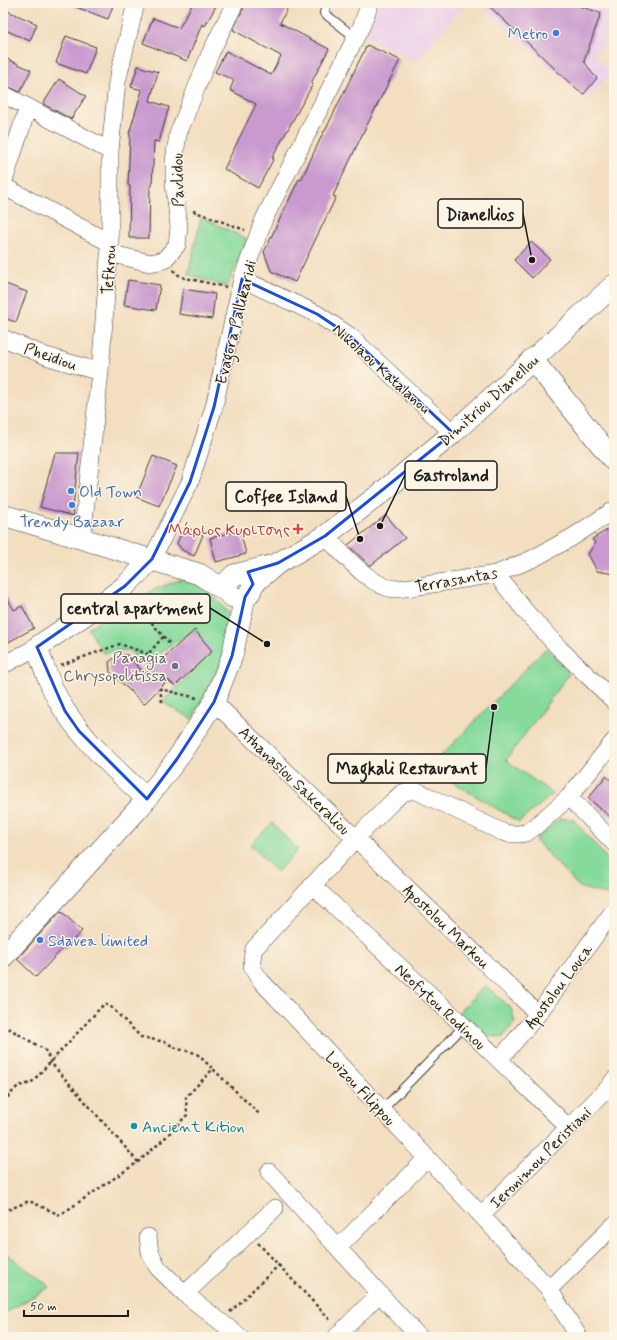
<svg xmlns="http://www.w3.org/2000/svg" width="617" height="1340" font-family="Mynerve,sans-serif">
<rect width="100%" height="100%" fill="#fcf5e5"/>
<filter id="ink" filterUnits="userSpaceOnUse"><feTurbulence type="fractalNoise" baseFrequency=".025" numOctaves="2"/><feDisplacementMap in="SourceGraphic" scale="8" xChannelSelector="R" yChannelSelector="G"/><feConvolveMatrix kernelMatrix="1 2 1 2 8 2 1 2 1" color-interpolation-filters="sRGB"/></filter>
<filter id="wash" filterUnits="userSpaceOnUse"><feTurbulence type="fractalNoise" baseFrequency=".012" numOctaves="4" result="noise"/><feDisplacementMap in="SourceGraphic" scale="16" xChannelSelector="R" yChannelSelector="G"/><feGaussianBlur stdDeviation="0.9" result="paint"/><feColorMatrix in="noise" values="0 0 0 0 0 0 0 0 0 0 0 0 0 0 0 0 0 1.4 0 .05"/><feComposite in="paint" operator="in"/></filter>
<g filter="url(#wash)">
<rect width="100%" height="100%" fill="#f3dec0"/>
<!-- built -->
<path fill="#edd1e9" d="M378 3H466L417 61 366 37Z
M478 3H614V27L596 55 612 74 586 100Z"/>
<!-- green -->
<path fill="#86da9c" stroke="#517b5c" d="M201 217 247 239 227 287 188 274Z
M182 579 209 590 233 619 222 660 192 719 162 702 212 652 195 630 171 645 145 666 128 650 103 653 88 628 153 590Z
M546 648 569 674 506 760 553 794 519 822 429 768Z
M560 818 574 820 614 867V897L579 887 535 840Z
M272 823 298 850 277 872 250 845Z
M485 985 511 1008 515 1022 503 1037 483 1036 458 1013Z
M3 1251 50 1287 3 1314Z"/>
<g id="blocks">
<!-- building -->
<path fill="#c999cf" d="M68 3H114L108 19 68 4Z
M193 3H210L216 6 205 26 202 24 187 61 143 43 153 18 179 28Z
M246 3H290L280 23 329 49 311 83 313 84 272 158H274L258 188 224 169 256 104 230 90 234 80 215 72 226 51 271 75 281 56 233 30Z
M486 3H569L601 13 584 61 592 73 597 78 584 94 577 90Z
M3 9 37 24 30 41 3 29Z
M66 36 96 47 86 74 56 63Z
M367 45 400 60 362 135 333 196 336 197 295 282 271 271 264 252 299 179 301 180 324 131H325Z
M3 57 31 70 20 92 3 84Z
M138 66 158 72 150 101 169 107 159 142 154 141 152 186H150L149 238H129L130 186 128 185 130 134H129L142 90 131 87Z
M59 79 86 96 71 119 43 104Z
M531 242 550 259 532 278 514 260Z
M128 280 160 285 156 310 124 305Z
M3 283 27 292 16 322 3 318Z
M183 289 215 294 212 319 179 314Z
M55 453H79L73 506 74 516 40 507Z
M153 456 177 466 159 506 136 497Z
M386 515 405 538 370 566 348 545Z
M614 526V574L597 571 588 554 595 543 592 539Z
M191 529 203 535 194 556 182 550 177 543 182 532Z
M240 530 246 554 216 562 210 538Z
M3 591 14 610 22 606 34 628 3 645Z
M195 630 212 651 175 686 168 680 144 704 110 672 109 662 117 656 127 655 145 674Z
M606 776 614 783V820L588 798Z
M61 911 82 931 65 949 64 947 36 977 17 959Z"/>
</g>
</g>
<g filter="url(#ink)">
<use href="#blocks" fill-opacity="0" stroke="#3c3935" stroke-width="1"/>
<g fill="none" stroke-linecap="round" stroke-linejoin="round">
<!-- service casing -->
<g stroke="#3c3935" stroke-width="10">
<path id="service" d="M327 3 324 13 356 38
M382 1110 464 1026"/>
</g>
<!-- minor casing -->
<g stroke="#3c3935" stroke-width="18">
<path id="minor" d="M3 94 110 151
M3 184 28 107
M3 186 110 243
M109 253 150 263 164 260 177 245 179 227 174 184V161L178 134 210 54 235 3
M242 279 317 314 350 336 453 433
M3 338 46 356 100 372
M325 536C343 553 369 586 394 589 398 589 402 588 406 588L496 574 532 559 571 538 614 510
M82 539 100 372 110 243V151L117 82 136 3
M152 559 190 482 214 407 242 279 264 219 362 25 370 3
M496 574 526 612 560 649 614 701
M3 665 37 647
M214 702 538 1014
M569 797 614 843
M312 885 464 1026 569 1128
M499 1060 538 1014 614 910
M269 1172 419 1337
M481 1215 609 1087 614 1080
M148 1237 150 1252 158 1268 185 1294 240 1337
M338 1248 427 1158
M549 1289 614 1225
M185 1294 275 1208
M336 1337 379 1294
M579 1337 549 1289 481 1215 262 982C251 968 250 966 254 949L355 839 392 802 402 793 410 791H417L502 832 510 834H518L526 833 536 826 569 797 614 741"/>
</g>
<!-- tertiary casing -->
<g stroke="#3c3935" stroke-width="22">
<path id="tertiary" d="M532 359 614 461
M3 515 199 574C207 579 215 584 223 589 227 591 229 595 233 597 242 601 250 596 252 587
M253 584 278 563 325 536 380 494 453 433 614 285
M227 591 228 581 234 575 270 566
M147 799C118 772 87 744 65 711 52 692 44 669 37 647L104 602 125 586 152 559
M3 957 140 807 177 759 214 702 232 656 245 597"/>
</g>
<!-- path -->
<path stroke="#3c3935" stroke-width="2.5" stroke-dasharray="3 3" stroke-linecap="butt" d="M193 211 245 230
M173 270 181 277 226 287
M133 599 138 607 171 645
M61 665 120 644 148 654
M150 670 148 654 163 637
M162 702 160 689 197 698
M3 1025 45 1050 52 1064 138 1162
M3 1102 18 1086 31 1083 104 1004 110 1006 141 1037 165 1042 178 1049 196 1053 213 1069
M3 1212 29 1201 60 1215 138 1162 163 1140 187 1115 186 1097 213 1069 259 1114
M258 1243 331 1321
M230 1312 279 1265"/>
<!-- service -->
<use href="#service" stroke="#fff" stroke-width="8"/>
<!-- minor -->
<use href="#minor" stroke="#fff" stroke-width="17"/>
<!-- tertiary -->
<use href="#tertiary" stroke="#fff" stroke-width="21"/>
</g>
</g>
<!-- marked area -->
<path fill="none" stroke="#1d4ed8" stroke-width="3" stroke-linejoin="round" d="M242 279 317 314 350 336 453 433 325 536 278 563 248 572 253 584 245 597 232 656 214 702 177 759 147 799 79 731 65 711 37 647 125 586 152 559 190 482 214 407Z"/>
<!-- markers -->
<g fill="#3f7fe0" stroke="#fcf5e5" stroke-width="1.5">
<circle cx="556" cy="33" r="4"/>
<circle cx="71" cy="491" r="4"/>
<circle cx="72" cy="505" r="4"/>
<circle cx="40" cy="940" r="4"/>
</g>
<path fill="#e0444e" stroke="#fcf5e5" stroke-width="1.5" d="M296 523h4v4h4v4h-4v4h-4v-4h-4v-4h4z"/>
<circle fill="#6b7280" stroke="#fcf5e5" stroke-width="1.5" cx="175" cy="666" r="4"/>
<circle fill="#0f9aa8" stroke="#fcf5e5" stroke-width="1.5" cx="134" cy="1126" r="4"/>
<g text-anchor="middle" stroke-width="3" stroke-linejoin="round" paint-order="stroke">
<!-- shop labels -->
<g font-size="16" fill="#366cbe" stroke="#fcf5e5" text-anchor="start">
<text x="548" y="39" text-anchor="end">Metro</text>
<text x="79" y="497">Old Town</text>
<text x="72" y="527" text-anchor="middle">Trendy Bazaar</text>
<text x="48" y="946">Sdavea limited</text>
</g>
<!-- street labels -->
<g font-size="16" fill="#1c1c1c" stroke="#fcf5e5">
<text transform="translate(177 180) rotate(-91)" y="6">Pavlidou</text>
<text transform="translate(108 270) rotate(-86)" y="6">Tefkrou</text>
<text transform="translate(235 322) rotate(-76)" y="6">Evagora Pallikaridi</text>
<text transform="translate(51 356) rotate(19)" y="6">Pheidiou</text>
<text transform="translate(382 368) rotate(42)" y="6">Nikolaou Katalanou</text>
<text transform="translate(488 400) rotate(-42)" y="6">Dimitriou Dianellou</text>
<text transform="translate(456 579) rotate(-10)" y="6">Terrasantas</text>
<text transform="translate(295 780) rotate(44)" y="6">Athanasiou Sakeraliou</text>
<text transform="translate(447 926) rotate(44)" y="6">Apostolou Markou</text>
<text transform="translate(558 986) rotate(-53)" y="6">Apostolou Louca</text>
<text transform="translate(441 1006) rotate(43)" y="6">Neofytou Rodinou</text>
<text transform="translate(361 1088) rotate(47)" y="6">Loizou Filippou</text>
<text transform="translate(540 1157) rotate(-45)" y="6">Ieronimou Peristiani</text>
</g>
<!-- health labels -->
<g font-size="16" fill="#be3a42" stroke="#fcf5e5" text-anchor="end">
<text x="290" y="535">Μάριος Κυριτσης</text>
</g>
<!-- worship labels -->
<g font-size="16" fill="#5b616d" stroke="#fcf5e5" text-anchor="end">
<text x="167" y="663">Panagia<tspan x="167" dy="18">Chrysopolitissa</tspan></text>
</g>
<!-- culture labels -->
<g font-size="16" fill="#0d838f" stroke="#fcf5e5" text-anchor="start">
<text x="142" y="1132">Ancient Kition</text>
</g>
</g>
<!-- callouts -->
<path fill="none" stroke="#1c1c1c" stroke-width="1.5" d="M532 260L523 214M380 526L405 475M360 539L346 496M267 644L210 608M494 707L486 768"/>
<g fill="#1c1c1c" stroke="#fcf5e5" stroke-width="1.5">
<circle cx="532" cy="260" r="4"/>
<circle cx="380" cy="526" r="4"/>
<circle cx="360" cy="539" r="4"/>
<circle cx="267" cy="644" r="4"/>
<circle cx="494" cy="707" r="4"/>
</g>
<g fill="#fcf5e5" stroke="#1c1c1c" stroke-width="1.5">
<rect x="438" y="199" width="85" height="29" rx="4"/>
<rect x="405" y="461" width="92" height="29" rx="4"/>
<rect x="226" y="482" width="120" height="29" rx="4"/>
<rect x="61" y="594" width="149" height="29" rx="4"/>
<rect x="328" y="754" width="158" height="29" rx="4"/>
</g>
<g font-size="17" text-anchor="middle" font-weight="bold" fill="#1c1c1c">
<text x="480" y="220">Dianellios</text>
<text x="451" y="481">Gastroland</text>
<text x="286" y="502">Coffee Island</text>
<text x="135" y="614">central apartment</text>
<text x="407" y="774">Magkali Restaurant</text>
</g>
<!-- margin -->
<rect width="617" height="1340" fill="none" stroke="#fcf5e5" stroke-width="16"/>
<!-- scale -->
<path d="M24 1310v6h104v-6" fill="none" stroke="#1c1c1c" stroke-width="2"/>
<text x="30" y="1310" font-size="12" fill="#1c1c1c" stroke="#fcf5e5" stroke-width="3" paint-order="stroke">50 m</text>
</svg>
